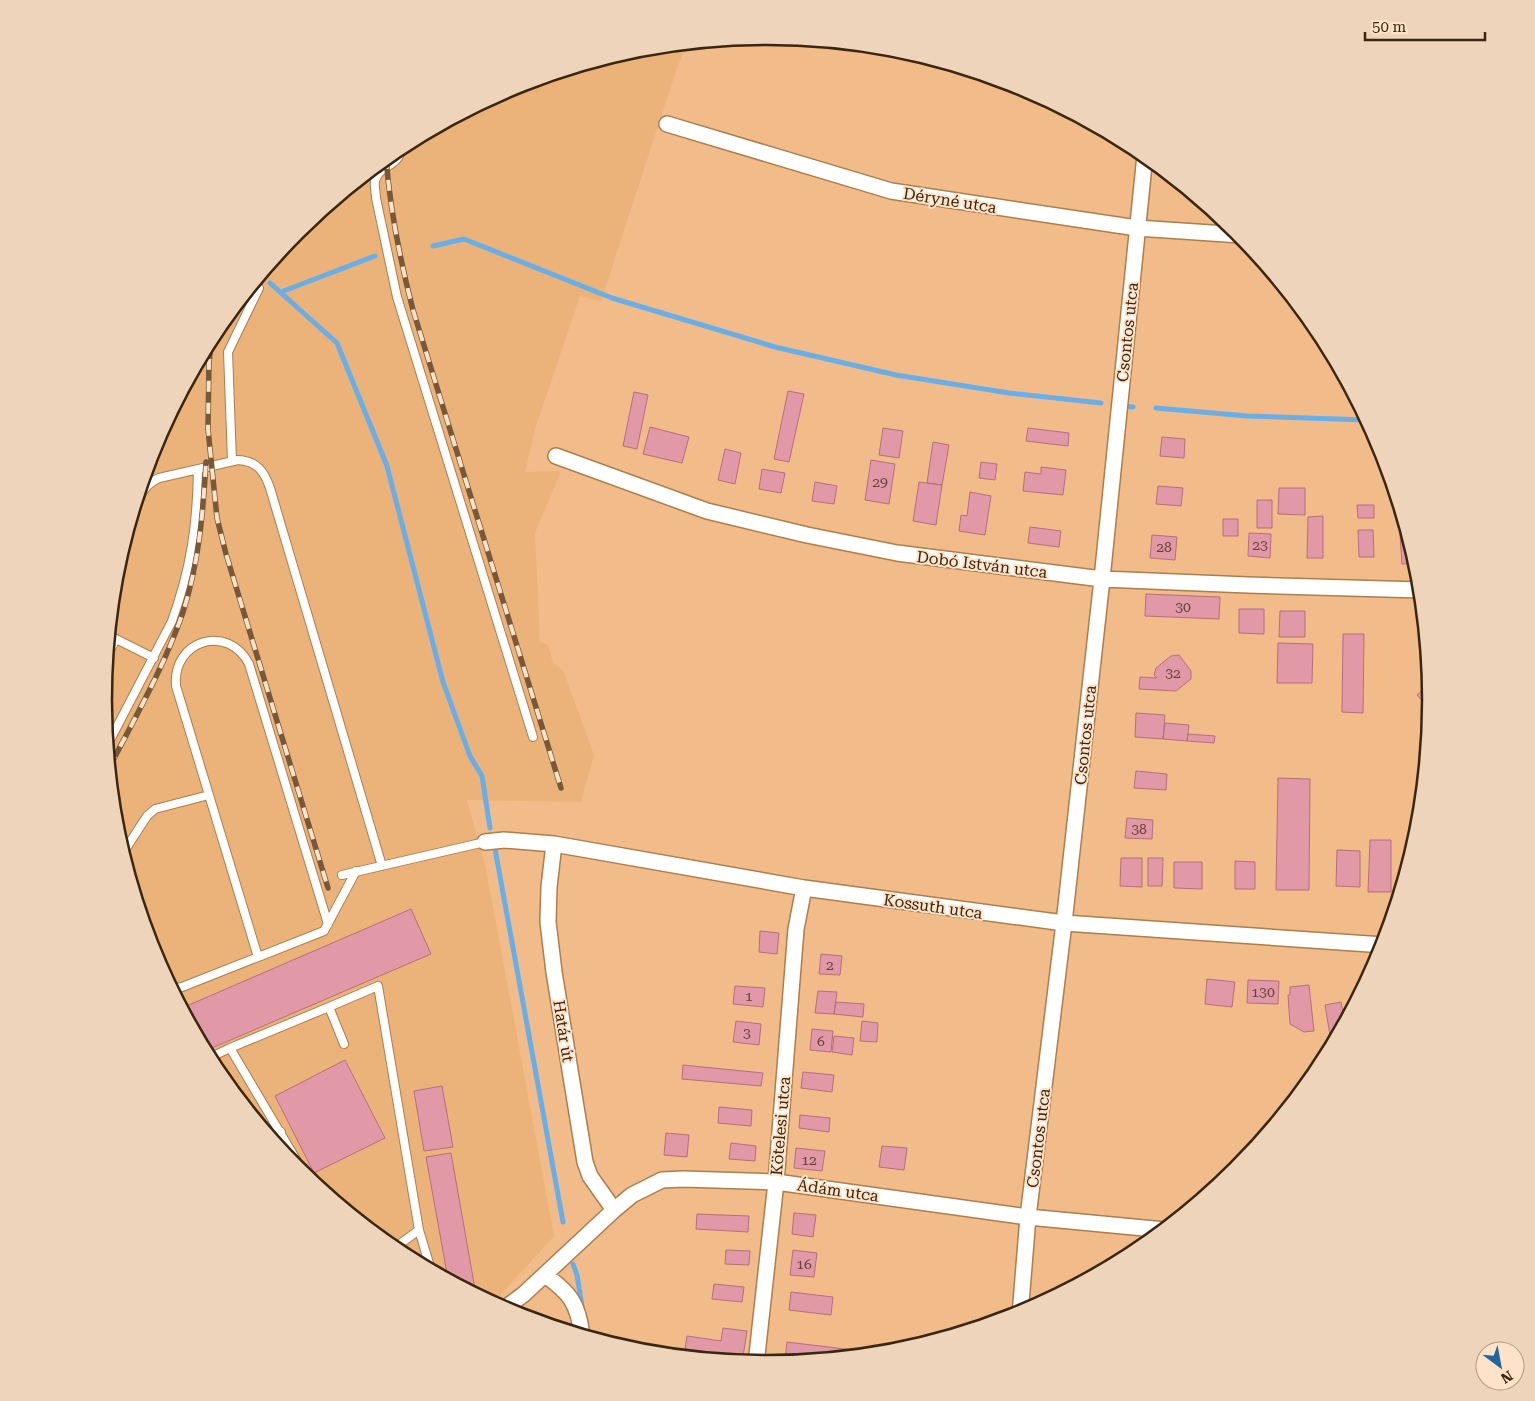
<svg xmlns="http://www.w3.org/2000/svg" width="1535" height="1401" font-family="'Roboto Serif',serif">
<rect width="100%" height="100%" fill="#f1bc89"/>
<!-- built -->
<path fill="#ebb279" d="M687 44 677 68 601 301 580 296 535 429 525 472 561 471 535 533 540 642 548 645 553 663 563 670 594 755 581 802 467 800 486 869 554 1236 495 1301 491 1302 398 1253 298 1170 215 1069 154 954 116 830 103 700 116 571 154 446 171 414 215 331 298 231 399 148 514 87 638 49Z"/>
<g fill="none" stroke-linecap="round" stroke-linejoin="round">
<!-- stream -->
<path stroke="#69aee7" stroke-width="5" d="M433 246 464 239 612 298 775 347 896 375 1009 393 1101 403
M270 283 337 343 387 466 443 682 470 756 482 776 490 828
M281 292 375 256
M1123 406 1133 407
M1156 408 1247 416 1367 420
M495 849 563 1222
M573 1264 577 1275 582 1306"/>
</g>
<!-- building -->
<path fill="#e198a7" stroke="#b46f7f" d="M788 391 804 394 789 462 774 459Z
M634 392 648 395 637 449 623 446Z
M650 427 689 437 682 463 643 454Z
M883 428 903 431 899 458 879 455Z
M1028 428 1069 433 1068 446 1026 441Z
M1162 437 1185 439 1184 458 1160 456Z
M933 442 949 445 942 485 927 483Z
M725 449 741 453 735 484 718 480Z
M871 460 895 464 889 504 865 500Z
M981 462 997 464 995 480 979 478Z
M1041 467 1066 470 1063 495 1023 491 1025 472 1041 474Z
M762 469 785 473 781 493 759 489Z
M815 482 837 486 834 504 812 501Z
M919 482 942 485 936 525 913 521Z
M1158 486 1183 488 1181 506 1156 504Z
M1279 488H1305V515L1278 514Z
M970 492 991 496 985 535 959 531 961 515 967 516Z
M1257 500H1272V528H1257Z
M1357 505H1374V518H1358Z
M1323 516V558H1307L1308 517Z
M1223 519H1238V536H1223Z
M1030 527 1061 531 1059 547 1028 543Z
M1358 530H1373L1374 557H1359Z
M1249 533 1271 534 1270 558 1248 556Z
M1400 534H1408L1416 563 1402 564Z
M1152 535 1177 537 1175 560 1150 558Z
M1146 594 1220 597 1219 619 1145 616Z
M1239 609H1264V634L1239 633Z
M1280 611H1305V637H1279Z
M1343 634H1364L1363 713 1342 712Z
M1278 643 1313 644 1312 683H1277Z
M1179 655 1191 671V679L1176 691 1139 689 1140 677 1157 678 1154 675 1156 668 1171 656Z
M1430 684 1432 701 1431 710 1417 695Z
M1136 713 1165 715 1163 739 1135 737Z
M1165 723 1189 725 1187 741 1163 739Z
M1188 734 1215 736 1214 743 1187 741Z
M1136 771 1167 774 1166 790 1134 788Z
M1278 778 1310 779 1309 890H1276Z
M1127 818 1153 820 1152 839 1125 838Z
M1370 840H1391V892H1368Z
M1337 850 1360 851V887L1336 886Z
M1121 858H1142V887L1120 886Z
M1148 858H1163L1162 886H1148Z
M1235 861 1255 862V889H1235Z
M1174 862H1202V889L1174 888Z
M411 909 431 954 205 1051 182 1008Z
M760 931 779 933 777 954 759 952Z
M821 954 842 956 840 975 819 974Z
M1207 979 1235 982 1232 1007 1205 1004Z
M1248 980 1279 981 1278 1004 1247 1003Z
M1309 985 1314 1031 1304 1032 1290 1024 1288 995H1290V987Z
M735 986 765 988 763 1007 733 1004Z
M818 991 837 992 834 1014 815 1013Z
M836 1002 864 1004 863 1017 834 1014Z
M1341 1002 1345 1022 1339 1033 1330 1035 1325 1005Z
M736 1021 761 1024 759 1045 733 1042Z
M862 1021 878 1023 877 1042 860 1041Z
M812 1029 833 1031 831 1052 810 1050Z
M834 1036 854 1038 852 1055 832 1052Z
M345 1060 385 1138 314 1173 275 1096Z
M683 1065 763 1073 761 1086 682 1079Z
M803 1072 834 1075 832 1092 801 1088Z
M442 1086 453 1147 424 1151 414 1091Z
M719 1107 752 1110 751 1126 718 1123Z
M800 1115 830 1118 829 1132 799 1128Z
M666 1133 689 1135 687 1157 664 1155Z
M280 1141 292 1163 276 1143Z
M731 1143 756 1146 755 1161 729 1159Z
M882 1146 907 1148 904 1170 879 1167Z
M796 1148 825 1151 822 1171 794 1168Z
M451 1153 475 1289 469 1290 448 1279 426 1157Z
M794 1213 816 1215 813 1237 792 1234Z
M697 1214 749 1216 748 1232 696 1229Z
M726 1250 750 1251 749 1265 725 1264Z
M793 1250 817 1253 814 1277 790 1275Z
M714 1284 744 1287 742 1302 712 1299Z
M791 1292 833 1297 831 1315 789 1310Z
M723 1328 747 1331 743 1357 685 1349 687 1336 721 1341Z
M787 1342 853 1350 852 1356 798 1362 785 1360Z"/>
<g fill="none" stroke-linecap="round" stroke-linejoin="round">
<!-- service casing -->
<g stroke="#ae7d4b" stroke-width="10">
<path id="service" d="M401 147C401 167 378 165 375 181 374 186 376 193 376 198L397 297 533 737
M232 461 228 352 259 288
M136 505C142 492 146 484 159 478L238 460C257 461 264 471 270 488L382 866
M110 636 154 658
M108 654 116 639
M108 744 172 621C191 568 197 526 198 470
M123 853 147 816 155 809 209 795
M342 875 485 842
M258 957 176 686C172 640 228 623 249 664L328 924
M172 989 182 987 324 931 356 871
M329 1007 378 986 419 1230 431 1270
M230 1048 307 1178
M209 1058 230 1048 329 1007 344 1044
M271 1137 281 1132
M393 1249 419 1230"/>
</g>
<!-- minor casing -->
<g stroke="#ae7d4b" stroke-width="18">
<path id="minor" d="M667 124 891 191 1137 228 1241 235
M556 456 707 511 807 535 897 553 1102 579 1248 585 1421 590
M485 842 504 840 554 844 804 888 1064 923 1384 945
M554 844 549 887 548 922 554 972 585 1162 590 1176 614 1210
M545 1275C570 1293 578 1303 582 1335
M504 1309 524 1294 614 1210 632 1195 662 1180 683 1179 776 1182 1028 1217 1165 1230
M1020 1315 1028 1217 1064 923 1102 579 1145 155
M756 1364 776 1182 796 929 804 888"/>
</g>
<!-- service -->
<use href="#service" stroke="#fff" stroke-width="8"/>
<!-- minor -->
<use href="#minor" stroke="#fff" stroke-width="15"/>
<!-- rail casing -->
<g stroke="#775839" stroke-width="5.5">
<path id="rail" d="M386 158C390 209 400 260 413 310L561 788
M212 337 209 362 208 429 217 518 226 554 328 888
M110 766C136 716 165 665 183 612 199 563 203 513 206 462"/>
</g>
<!-- rail -->
<use href="#rail" stroke="#fee3ca" stroke-width="4" stroke-dasharray="11" stroke-linecap="butt"/>
</g>
<g text-anchor="middle" stroke-width="4" stroke-linejoin="round" paint-order="stroke">
<!-- number labels -->
<g font-size="14" fill="#644236">
<text x="880" y="487">29</text>
<text x="1260" y="550">23</text>
<text x="1164" y="552">28</text>
<text x="1183" y="612">30</text>
<text x="1173" y="678">32</text>
<text x="1139" y="834">38</text>
<text x="830" y="970">2</text>
<text x="1263" y="997">130</text>
<text x="749" y="1001">1</text>
<text x="747" y="1038">3</text>
<text x="821" y="1046">6</text>
<text x="809" y="1165">12</text>
<text x="804" y="1269">16</text>
</g>
<!-- street labels -->
<g font-size="16" fill="#3a2611" stroke="#fee3ca">
<text transform="translate(950 200) rotate(9)" y="6">Déryné utca</text>
<text transform="translate(1127 332) rotate(-84)" y="6">Csontos utca</text>
<text transform="translate(982 564) rotate(7)" y="6">Dobó István utca</text>
<text transform="translate(1085 735) rotate(-84)" y="6">Csontos utca</text>
<text transform="translate(933 906) rotate(8)" y="6">Kossuth utca</text>
<text transform="translate(564 1031) rotate(81)" y="6">Határ út</text>
<text transform="translate(780 1126) rotate(-85)" y="6">Kötelesi utca</text>
<text transform="translate(1038 1138) rotate(-83)" y="6">Csontos utca</text>
<text transform="translate(838 1190) rotate(8)" y="6">Ádám utca</text>
</g>
</g>
<!-- crop -->
<path d="M0 0H1535V1401H0ZM112 700a655 655 0 1 1 1310 0a655 655 0 1 1-1310 0Z" fill="#eed4bb" fill-rule="evenodd"/>
<path fill="none" stroke="#3a2611" stroke-width="2.5" d="M112 700a655 655 0 1 1 1310 0a655 655 0 1 1-1310 0Z"/>
<!-- north arrow -->
<g transform="translate(1500 1366) rotate(148)"><circle r="24" fill="#fee3ca" stroke="#b09780"/>
<path d="M0-4L9 19L0 12L-9 19Z" fill="#21679c"/>
<text y="-8" font-size="14" font-weight="bold" text-anchor="middle" fill="#3a2611">N</text>
</g>
<!-- scale -->
<path d="M1365 32v8h120v-8" fill="none" stroke="#3a2611" stroke-width="2.5"/>
<text x="1372" y="32" font-size="15" fill="#3a2611" stroke="#fee3ca" stroke-width="4" paint-order="stroke">50 m</text>
</svg>
